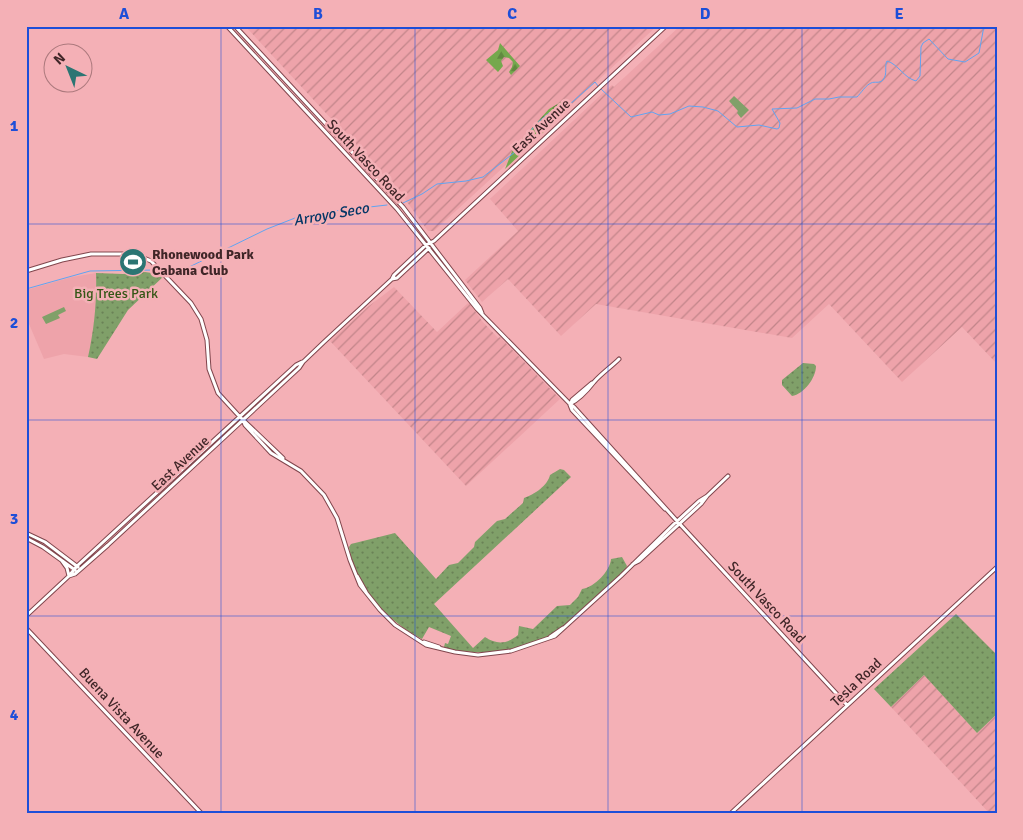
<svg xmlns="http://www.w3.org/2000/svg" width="1023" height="840" font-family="Signika,sans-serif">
<defs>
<pattern id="industrial-furrows" width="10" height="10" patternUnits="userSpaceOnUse" patternTransform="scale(1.25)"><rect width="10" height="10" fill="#eea3aa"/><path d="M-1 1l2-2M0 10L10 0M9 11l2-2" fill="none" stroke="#c2858a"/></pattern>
<pattern id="green-dots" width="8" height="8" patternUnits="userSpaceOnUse" patternTransform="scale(1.25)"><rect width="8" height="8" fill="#80a069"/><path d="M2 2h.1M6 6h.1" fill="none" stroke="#6a8256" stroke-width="1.8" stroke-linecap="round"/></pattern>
<pattern id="forest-firs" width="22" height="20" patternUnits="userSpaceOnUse" patternTransform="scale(1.25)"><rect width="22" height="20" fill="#75a84d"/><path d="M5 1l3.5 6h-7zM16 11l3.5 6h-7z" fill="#618940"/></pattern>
</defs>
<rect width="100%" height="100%" fill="#f4b0b6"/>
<!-- built -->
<path fill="#eea3aa" d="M96 273 97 295 92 341 88 357 64 354 44 359 26 317V290L72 277Z"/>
<!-- industrial -->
<path fill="url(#industrial-furrows)" d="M245 26H657L434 231H428L402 195Z
M680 26H951L953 28 955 26H997V364L962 327 902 382 829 304 792 338 596 304 561 336 508 279 482 302 465 280 518 231 490 199 607 89 612 85 614 87Z
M394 287 437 332 468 303 470 304 482 321 498 338 500 337 560 399 466 486 330 341 369 306Z
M924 675 977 733 997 714V814H990L891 707Z"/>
<!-- green -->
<path fill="url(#green-dots)" d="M145 272 165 275 128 310 97 359 88 357C94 330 97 301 96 273L123 274Z
M803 363 814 364 816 366C816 378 804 394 792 396L782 385V380Z
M560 469 564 470 571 477 434 604 473 648 485 637C497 645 507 644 518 635L519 626 533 629 557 606 570 605 578 597 582 589C595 587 610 571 611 559L622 557 627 566 625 570 564 626 548 636 530 645 492 653 455 651 444 647 445 643 448 644 451 636 429 627 422 639C388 622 354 585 349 547L351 544 395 533 436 579 449 565 458 563 474 547 475 542 497 521 505 519 523 503 524 498C534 495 548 485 550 475Z
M956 614 997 655V714L977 733 924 675 891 707 874 689Z"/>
<!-- forest -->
<path fill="url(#forest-firs)" d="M500 43 520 66 511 75 509 72 512 67 513 62 509 58 504 57 501 61 503 66 498 72 486 60 498 50Z
M561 102 569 108 505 169 513 149 549 109Z"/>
<!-- pitch -->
<path fill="#80a069" d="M734 96 749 110 741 118 737 113 738 111 729 101Z
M64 307 66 311 58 315 60 318 46 324 42 317Z"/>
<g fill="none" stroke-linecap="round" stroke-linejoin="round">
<!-- stream -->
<path stroke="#60a4f2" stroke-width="1" d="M601 89 631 117 652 112 659 115 670 114 689 106 703 107 718 111 737 127 759 125 777 129 779 128 780 123 772 109 797 108 815 99H829L839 97H857C861 93 866 85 871 83 875 81 879 84 883 80 888 74 884 66 887 61 898 64 904 78 916 81L920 76 921 47 923 43 929 39 948 59 965 62 979 53 984 26
M403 203 422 194 437 184 466 181 483 177 515 152 536 124 549 113 569 105 595 82 598 86
M166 271H181L267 229 295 218 317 213 387 205
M26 289 90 271 156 270"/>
<!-- secondary casing -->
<g stroke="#81464d" stroke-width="5">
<path id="secondary" d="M227 26 397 209 477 309 570 404 574 407 677 521 847 705
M235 26 403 207 480 308 482 313
M26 271 62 260 91 254H134L151 261 191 303 201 319 207 340 209 369 218 393 240 417 283 458
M392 279 397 278 429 248
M571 403 572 400 592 383
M570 404C580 399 587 391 594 382 601 374 611 367 619 359
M570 405 572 410 665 509
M243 420 245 425 271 453 301 471 324 495 337 518 350 560 360 585 380 610 395 625 426 645 455 652 478 655 511 651 555 636 621 576 674 524 699 501 707 496
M26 533 45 542 78 567
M26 538 43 547 75 570
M62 561 67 568 69 576
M633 564 639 561 701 504 707 496 728 476
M69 576 75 574 108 545 299 368 303 362 324 342 392 279 394 275 426 245 434 241 666 26
M357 576 366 592
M26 616 69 576 77 566 296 365 302 362
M26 628 202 814
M550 637 563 628
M424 642 439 647
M730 814 997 567"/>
</g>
<!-- secondary -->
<use href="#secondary" stroke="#fff" stroke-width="3"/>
</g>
<!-- grid -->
<path fill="none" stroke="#1d4ed8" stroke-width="1" stroke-opacity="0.55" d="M221 26V814M415 26V814M608 26V814M802 26V814M26 224H997M26 420H997M26 616H997"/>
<!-- icons -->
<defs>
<g id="stadium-disc" transform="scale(1.4375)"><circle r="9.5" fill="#2b7573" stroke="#f4b0b6"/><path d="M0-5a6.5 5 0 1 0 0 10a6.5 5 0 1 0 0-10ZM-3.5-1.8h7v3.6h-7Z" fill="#fff"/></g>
</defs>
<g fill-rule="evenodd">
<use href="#stadium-disc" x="133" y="262"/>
</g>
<g text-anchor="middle" stroke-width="5" stroke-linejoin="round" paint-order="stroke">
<!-- street labels -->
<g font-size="14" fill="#402628" stroke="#f4b0b6">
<text transform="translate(541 126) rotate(-43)" y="5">East Avenue</text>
<text transform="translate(366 160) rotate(47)" y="5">South Vasco Road</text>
<text transform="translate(180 463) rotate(-43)" y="5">East Avenue</text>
<text transform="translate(767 602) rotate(47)" y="5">South Vasco Road</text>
<text transform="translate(856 682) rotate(-43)" y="5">Tesla Road</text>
<text transform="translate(122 713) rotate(47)" y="5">Buena Vista Avenue</text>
</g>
<!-- poi labels -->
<g font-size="14" font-weight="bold" fill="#402628" stroke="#f4b0b6" text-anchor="start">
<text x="152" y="259">Rhonewood Park<tspan x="152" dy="16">Cabana Club</tspan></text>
</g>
<!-- park labels -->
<g font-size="14" fill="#345616" stroke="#f4b0b6">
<text x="116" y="298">Big Trees Park</text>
</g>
<!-- water labels -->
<g font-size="15" font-style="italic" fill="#033666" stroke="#f4b0b6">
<text transform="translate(331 214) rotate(-10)" y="5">Arroyo Seco</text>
</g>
</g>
<!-- border -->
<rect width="1023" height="840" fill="none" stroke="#f4b0b6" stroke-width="55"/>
<!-- north arrow -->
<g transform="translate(68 68) rotate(317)"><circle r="24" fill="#f4b0b6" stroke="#ac797d"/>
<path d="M0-4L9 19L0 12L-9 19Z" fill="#2b7573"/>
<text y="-8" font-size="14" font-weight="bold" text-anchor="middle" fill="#402628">N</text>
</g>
<rect x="28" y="28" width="968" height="784" fill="none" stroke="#1d4ed8" stroke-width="2"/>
<g font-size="16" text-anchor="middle" font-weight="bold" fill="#1d4ed8">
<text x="124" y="19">A</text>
<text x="318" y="19">B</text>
<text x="512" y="19">C</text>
<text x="705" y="19">D</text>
<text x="899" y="19">E</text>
<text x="14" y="131">1</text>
<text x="14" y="328">2</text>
<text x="14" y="524">3</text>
<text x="14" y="720">4</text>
</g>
</svg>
